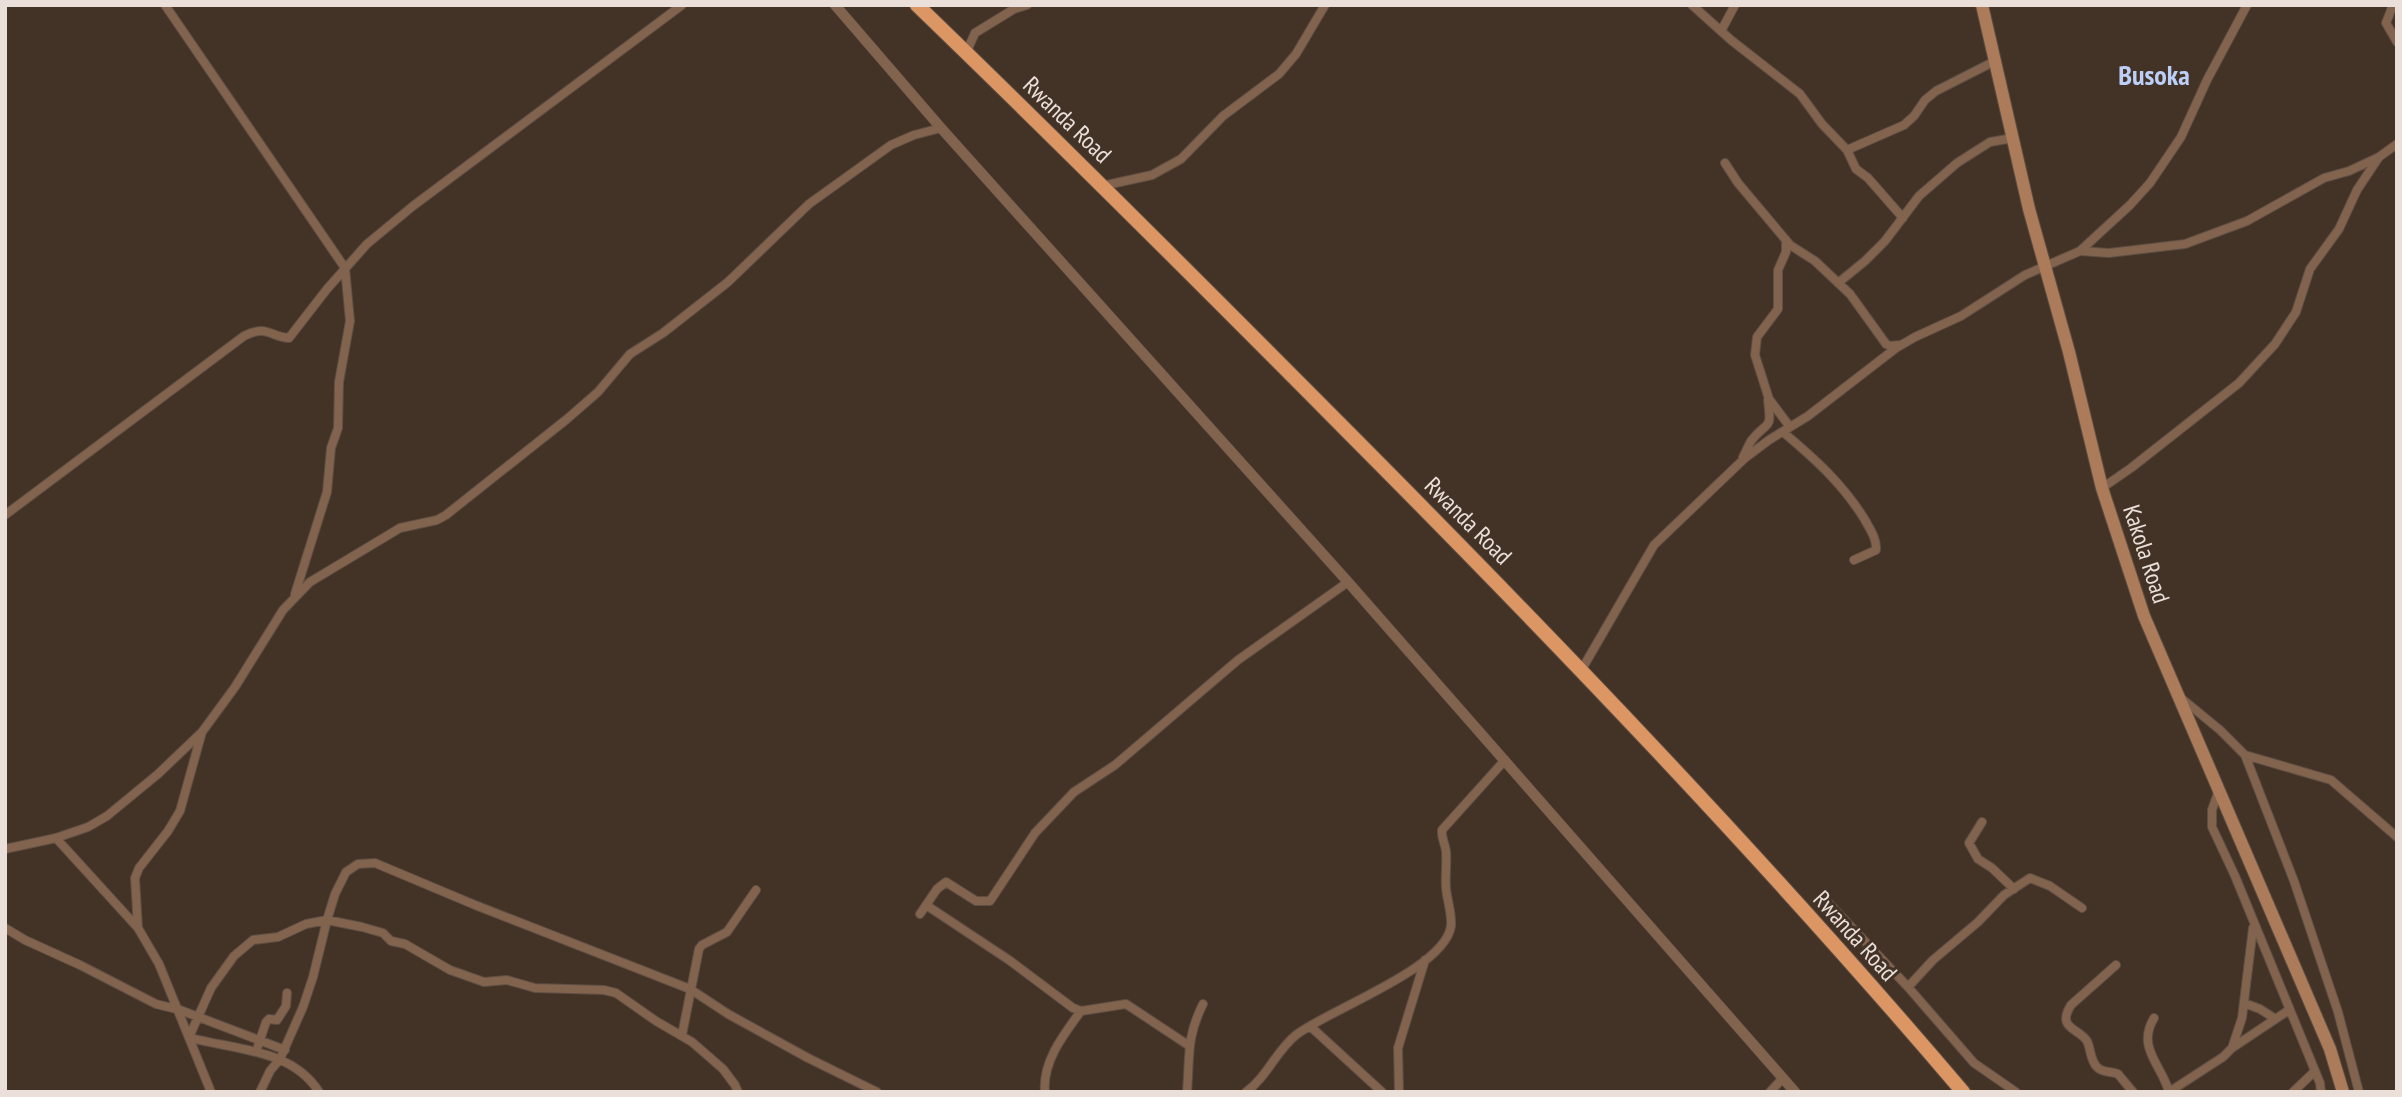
<svg xmlns="http://www.w3.org/2000/svg" width="2402" height="1097" font-family="'PT Sans Narrow',sans-serif">
<rect width="100%" height="100%" fill="#433226"/>
<g fill="none" stroke-linecap="round" stroke-linejoin="round">
<!-- minor casing -->
<g stroke="#5e4e43" stroke-width="10">
<path id="minor" d="M165 5 345 268 350 321 339 382 338 428 331 448 327 492 295 594
M1692 5 1731 40 1800 94 1822 124 1847 150 1856 169 1868 178 1903 218
M2393 5 2386 23 2397 42
M1721 31 1735 5
M966 53 975 33 1014 9 1027 5
M1847 150 1904 125 1914 116 1925 100 1936 91 1995 61
M1725 163 1738 183 1790 245 1815 261 1850 294 1886 344 1890 346 1900 345
M1102 186 1152 175 1181 159 1223 116 1279 74 1296 54 1325 5
M1786 240V252L1778 270V309L1757 337 1755 355 1769 399 1790 427
M2080 251 2109 253 2185 244 2247 221 2324 178 2349 171 2379 157 2397 144
M1838 283 1865 261 1885 241 1919 196 1957 163 1990 142 2013 138
M1783 432C1815 459 1843 484 1865 520 1870 529 1877 539 1876 550L1854 560
M1743 457C1746 452 1748 446 1751 441 1768 419 1772 433 1768 400
M2102 488 2131 468 2239 383 2275 344 2296 312 2310 269 2339 229 2357 190 2379 157
M5 515 244 336C268 324 270 337 289 338L327 289 367 244 413 206 682 5
M1582 669 1654 545 1745 458 1769 440 1808 416 1896 348 1915 337 1961 316 2025 275 2080 251 2130 205 2150 183 2181 137 2207 80 2247 5
M2181 698 2220 730 2245 755 2294 881 2338 1012 2359 1092
M202 732 180 811 168 831 139 868 135 878 138 928 159 964 211 1092
M2245 755 2331 780 2397 837
M2219 790 2212 810V827L2235 876 2320 1083 2321 1092
M1982 822 1969 843 1978 859 1992 868 2014 889
M56 838 138 928
M5 849 56 838 88 827 107 816 158 774 202 732 235 687 283 610 310 582 400 528 437 520 446 515 567 419 598 392 630 354 663 333 728 282 809 204 891 145 914 135 941 128
M1822 896 1908 987 1974 1063 2016 1092
M926 905 1009 960 1073 1008 1081 1011 1126 1004 1188 1045
M920 914 937 889 946 882 976 901H990L1035 833 1074 792 1115 765 1238 660 1348 582
M5 928 25 940 80 965 156 1004 180 1010 285 1050
M2116 965 2071 1005C2056 1029 2079 1028 2087 1041 2091 1049 2090 1060 2097 1067 2102 1073 2111 1071 2118 1074L2133 1092
M1908 987 1933 960 1978 922 2004 895 2030 878 2050 886 2082 908
M2244 1003 2260 1009 2274 1018
M2154 1018C2136 1048 2162 1065 2169 1092
M1311 1027 1382 1092
M190 1035 211 988 234 956 253 940 278 937 306 924 327 920 362 927 383 933 391 941 405 944 450 970 484 982 507 980 535 988 604 990 616 993 656 1021 692 1042 723 1069 735 1085 738 1092
M682 1035 699 949 702 945 727 932 756 890
M191 1038C236 1050 292 1049 319 1092
M258 1046 266 1022 269 1019 277 1020 286 1006 287 993
M2232 1048 2289 1010
M260 1092 270 1071 280 1059 303 1007 313 977 327 920 335 894 346 872 358 864 375 863 475 905 690 989 728 1014 808 1058 877 1092
M1045 1092C1042 1062 1064 1034 1081 1011
M1187 1092C1190 1056 1186 1038 1203 1004
M1246 1092C1267 1077 1276 1051 1296 1035 1328 1010 1445 969 1451 926 1452 913 1447 900 1446 888 1445 876 1447 863 1446 851 1445 843 1441 838 1442 830L1505 760
M1399 1092 1398 1048 1425 960
M1770 1092 1783 1078
M2169 1092 2223 1057 2232 1048 2242 1018 2253 928
M2293 1092 2315 1071"/>
</g>
<!-- tertiary casing -->
<g stroke="#5e4e43" stroke-width="11">
<path id="tertiary" d="M835 5 941 128 1348 582 1795 1092"/>
</g>
<!-- secondary casing -->
<g stroke="#5e4e43" stroke-width="14">
<path id="secondary" d="M1982 5 2029 209 2069 352 2102 488 2144 616 2330 1049 2343 1092"/>
</g>
<!-- trunk casing -->
<g stroke="#5e4e43" stroke-width="16">
<path id="trunk" d="M917 5C1059 142 1198 281 1337 421 1553 638 1765 859 1963 1092"/>
</g>
<!-- minor -->
<use href="#minor" stroke="#82634e" stroke-width="8"/>
<!-- tertiary -->
<use href="#tertiary" stroke="#82634e" stroke-width="10"/>
<!-- secondary -->
<use href="#secondary" stroke="#ac7b59" stroke-width="12"/>
<!-- trunk -->
<use href="#trunk" stroke="#dc9664" stroke-width="14"/>
</g>
<g text-anchor="middle" stroke-width="6" stroke-linejoin="round" paint-order="stroke">
<!-- street labels -->
<g font-size="24" fill="#ebe0d9" stroke="#433226">
<text transform="translate(1067 120) rotate(44)" y="8">Rwanda Road</text>
<text transform="translate(1468 521) rotate(45)" y="8">Rwanda Road</text>
<text transform="translate(2146 554) rotate(72)" y="8">Kakola Road</text>
<text transform="translate(1855 936) rotate(48)" y="8">Rwanda Road</text>
</g>
<!-- quarter labels -->
<g font-size="28" font-weight="bold" fill="#bccff7" stroke="#433226">
<text x="2154" y="85">Busoka</text>
</g>
</g>
<!-- border -->
<rect width="2402" height="1097" fill="none" stroke="#ebe0d9" stroke-width="14"/>
</svg>
